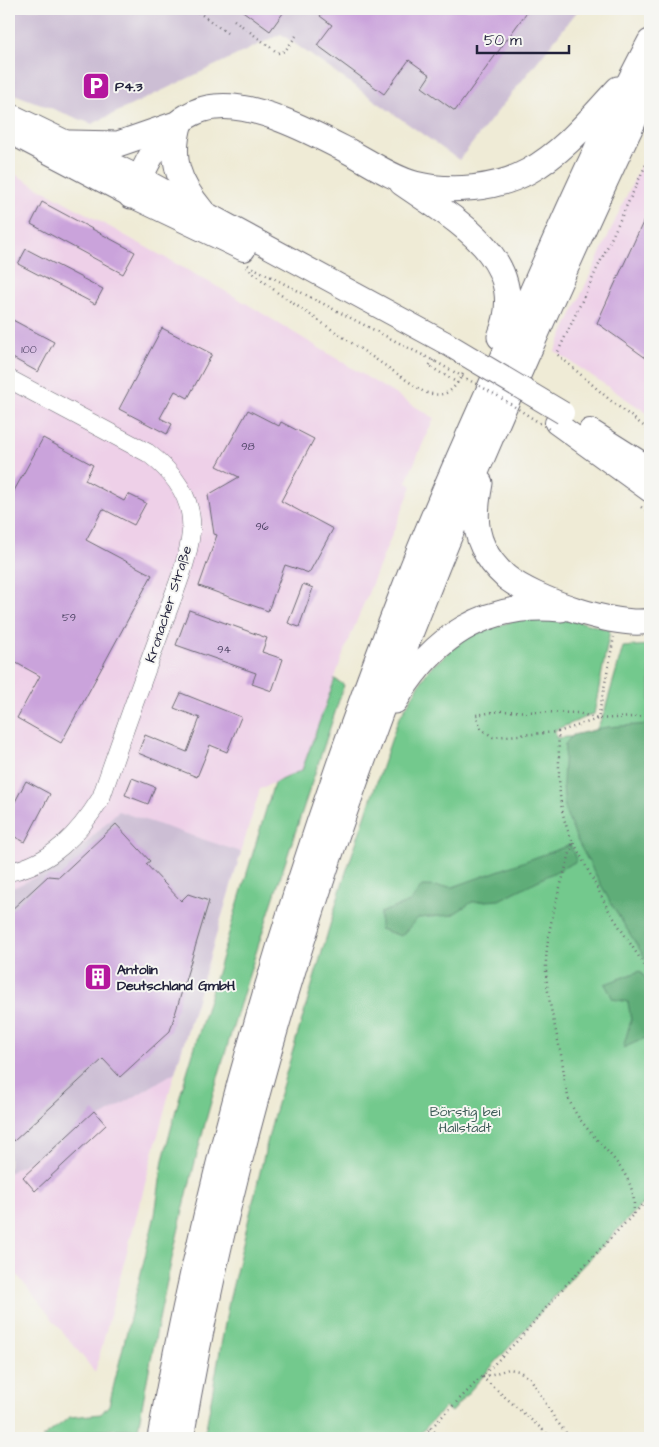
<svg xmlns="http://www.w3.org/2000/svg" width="659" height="1447" font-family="'Architects Daughter',sans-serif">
<rect width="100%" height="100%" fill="#f6f6f2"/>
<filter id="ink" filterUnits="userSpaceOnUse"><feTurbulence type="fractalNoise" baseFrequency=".02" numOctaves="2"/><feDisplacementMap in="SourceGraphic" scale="10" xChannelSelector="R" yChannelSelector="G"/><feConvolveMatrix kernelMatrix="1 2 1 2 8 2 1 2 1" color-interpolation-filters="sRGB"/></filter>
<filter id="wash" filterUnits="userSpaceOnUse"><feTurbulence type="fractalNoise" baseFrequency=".0096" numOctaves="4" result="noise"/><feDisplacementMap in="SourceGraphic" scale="20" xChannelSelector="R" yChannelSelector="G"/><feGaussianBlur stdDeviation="1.12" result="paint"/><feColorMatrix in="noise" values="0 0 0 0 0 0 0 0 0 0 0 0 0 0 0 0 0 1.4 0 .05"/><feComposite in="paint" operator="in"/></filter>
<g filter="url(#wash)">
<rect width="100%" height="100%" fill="#efebd6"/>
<!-- built -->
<path fill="#eed0e8" d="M650 145V415L555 351Z
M9 171 234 296 434 418 406 482 412 486 344 652 302 770 260 789 171 1086 95 1372 9 1265Z"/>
<!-- industrial -->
<path fill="#ccbed4" d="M9 9H579L459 160 281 34 92 124 9 92Z
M118 811 241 852 175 1072 9 1173V887H15L67 862Z"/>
<!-- green -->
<path fill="#73c98d" stroke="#4a7664" d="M570 619 610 630 594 714 555 730 556 738 594 735 604 713 623 647 650 645V1196L573 1276 451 1412 445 1407 416 1438H199L206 1428 229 1301 274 1114 343 881 398 720 429 669 467 637 515 620Z
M335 679 344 685C305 805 263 925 227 1047 189 1172 161 1301 138 1429H117L85 1432 73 1438H42L70 1417 101 1414 109 1405 155 1215 163 1160 177 1106 274 783 302 770Z"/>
<!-- forest -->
<path fill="#5ead78" stroke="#40685a" d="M650 724V966L613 907 577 840 565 810 563 785 565 744 573 735 607 727Z
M570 845 577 861 499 900 472 902 452 915 418 918 401 936 380 929V913L410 902 422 886 453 887Z
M640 971 650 985V1036L623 1048 631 1020 628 1002 613 999 605 984Z"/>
<g id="blocks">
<!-- building -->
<path fill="#caa3db" d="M240 9H286L270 31Z
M325 9H529L455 111 422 87 430 75 409 60 384 94 317 45 332 25 320 16Z
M42 202 135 252 123 274 31 224Z
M650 207V361L597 323Z
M26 249 103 289 95 304 18 264Z
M9 318 54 342 38 372 9 356Z
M162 328 212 354 188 398 175 391 160 418 172 424 167 434 119 409Z
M248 410 279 426 281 422 314 439 281 501 333 529 309 573 285 565 268 611 199 586 217 535 214 534 208 495 239 477 217 466Z
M43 438 93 465 85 480 124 501 128 494 146 503 134 525 103 509 86 540 152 575 61 743 17 718 40 676 9 659V500Z
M303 584 313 588 299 627 288 623Z
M189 610 267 638 262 652 283 659 272 691 252 684 256 673 176 645Z
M181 693 241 717 227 752 210 745 197 777 138 753 145 735 187 752 200 718 174 708Z
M132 778 155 787 148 804 125 795Z
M26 781 50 794 25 842 9 834V813Z
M116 824 150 861 146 864 181 901 188 894 209 901 170 1031 120 1077 103 1059 14 1141 9 1135V912L48 876 59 877Z
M94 1111 106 1125 35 1191 23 1177Z"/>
</g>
</g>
<g filter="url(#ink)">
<use href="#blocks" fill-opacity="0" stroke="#6a6871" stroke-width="1"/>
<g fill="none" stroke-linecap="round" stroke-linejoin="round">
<!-- minor casing -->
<g stroke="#6a6871" stroke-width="19">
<path id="minor" d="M9 379 148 453C173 472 194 499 191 532 188 564 172 597 162 627 141 684 120 741 101 798 78 835 52 863 9 872"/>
</g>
<!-- major casing -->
<g stroke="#6a6871" stroke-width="24">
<path id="major" d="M9 114 141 178 444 342
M9 132 131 196 244 250
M556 423 650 491
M590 430 650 468"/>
</g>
<!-- highway casing -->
<g stroke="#6a6871" stroke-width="27">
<path id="highway" d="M180 122C169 159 178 182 202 211
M70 143 118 144 176 124
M402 183C455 220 532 259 500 337
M131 196C142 175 151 151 167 133 179 120 197 108 215 107 256 102 315 134 350 152 371 163 392 178 415 184 450 193 497 189 529 171 565 151 590 119 618 89
M480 483C476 505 473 526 483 547 488 558 497 569 506 577 533 599 616 628 650 621
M395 701C432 638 486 601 561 609
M160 1438C212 1144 299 857 408 579 434 512 464 446 493 381 543 267 592 152 650 42
M181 1438C243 1070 367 716 518 375 561 278 603 182 650 87"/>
</g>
<!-- path -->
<path stroke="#6a6871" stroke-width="2.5" stroke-dasharray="1 4" stroke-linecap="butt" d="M194 9 227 33
M234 20 278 53 285 51 296 36
M650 156 557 354 610 400 650 431
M248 265 436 362
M246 267 278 293 424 392C447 399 453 391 464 372
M433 360 429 366 458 383
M641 507 650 513
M558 732 598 719 614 637
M574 843 608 909 650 974
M633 1214C642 1169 586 1140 570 1102 564 1087 564 1066 560 1050 554 1021 545 990 546 960 548 920 563 880 573 842 554 804 561 772 558 732L493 737 481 729 476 715 500 711 578 713 598 719 650 716
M482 1377 552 1438
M483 1377 509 1369 519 1371 531 1379 555 1419 570 1438
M430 1428 442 1438
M421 1438 521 1337 564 1287 650 1197"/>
<!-- minor -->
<use href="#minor" stroke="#fff" stroke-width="18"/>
<!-- major -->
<use href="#major" stroke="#fff" stroke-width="22"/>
<!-- highway -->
<use href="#highway" stroke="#fff" stroke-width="25"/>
<!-- major-bridge casing -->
<g stroke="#6a6871" stroke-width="24" stroke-linecap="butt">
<path id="major-bridge" d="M444 342 563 413"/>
</g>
<!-- path-bridge -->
<path stroke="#6a6871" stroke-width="2.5" stroke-dasharray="1 4" stroke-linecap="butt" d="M436 362 498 396 552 431"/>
<!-- major-bridge -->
<use href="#major-bridge" stroke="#fff" stroke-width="22"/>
</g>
</g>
<!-- icons -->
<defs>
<g id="parking-square" transform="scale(1.4375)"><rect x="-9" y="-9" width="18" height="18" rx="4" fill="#b5179e" stroke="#f6f6f2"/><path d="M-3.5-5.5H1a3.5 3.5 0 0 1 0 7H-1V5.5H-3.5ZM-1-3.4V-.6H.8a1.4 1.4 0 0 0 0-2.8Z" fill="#fff"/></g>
<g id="building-square" transform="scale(1.4375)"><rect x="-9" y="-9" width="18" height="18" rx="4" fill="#b5179e" stroke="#f6f6f2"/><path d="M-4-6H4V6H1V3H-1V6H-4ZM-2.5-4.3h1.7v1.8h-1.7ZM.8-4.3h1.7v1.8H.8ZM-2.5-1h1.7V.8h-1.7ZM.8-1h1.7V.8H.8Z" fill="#fff"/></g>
</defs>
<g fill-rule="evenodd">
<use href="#parking-square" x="96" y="86"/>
<use href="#building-square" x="98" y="977"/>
</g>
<g text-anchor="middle" stroke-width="4" stroke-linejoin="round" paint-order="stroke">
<!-- number labels -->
<g font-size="11" fill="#4c4263">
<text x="29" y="353">100</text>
<text x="248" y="450">98</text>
<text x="262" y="530">96</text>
<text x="69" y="621">59</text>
<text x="224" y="653">94</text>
</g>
<!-- poi labels -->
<g font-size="14" font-weight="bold" fill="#22223b" stroke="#f6f6f2" text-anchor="start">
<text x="115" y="91">P4.3</text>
<text x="117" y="974">Antolin<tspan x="117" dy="16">Deutschland GmbH</tspan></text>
</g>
<!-- street labels -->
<g font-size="14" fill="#22223b" stroke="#f6f6f2">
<text transform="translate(168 604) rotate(-72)" y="5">Kronacher Straße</text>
</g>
<!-- park labels -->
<g font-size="14" fill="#3e5c58" stroke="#f6f6f2">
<text x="465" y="1116">Börstig bei<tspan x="465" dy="16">Hallstadt</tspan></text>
</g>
</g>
<!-- margin -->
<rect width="659" height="1447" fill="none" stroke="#f6f6f2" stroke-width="30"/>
<!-- scale -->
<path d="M477 45v8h92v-8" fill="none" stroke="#22223b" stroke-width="2.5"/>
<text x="484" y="45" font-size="15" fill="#22223b" stroke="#f6f6f2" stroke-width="4" paint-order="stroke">50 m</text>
</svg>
